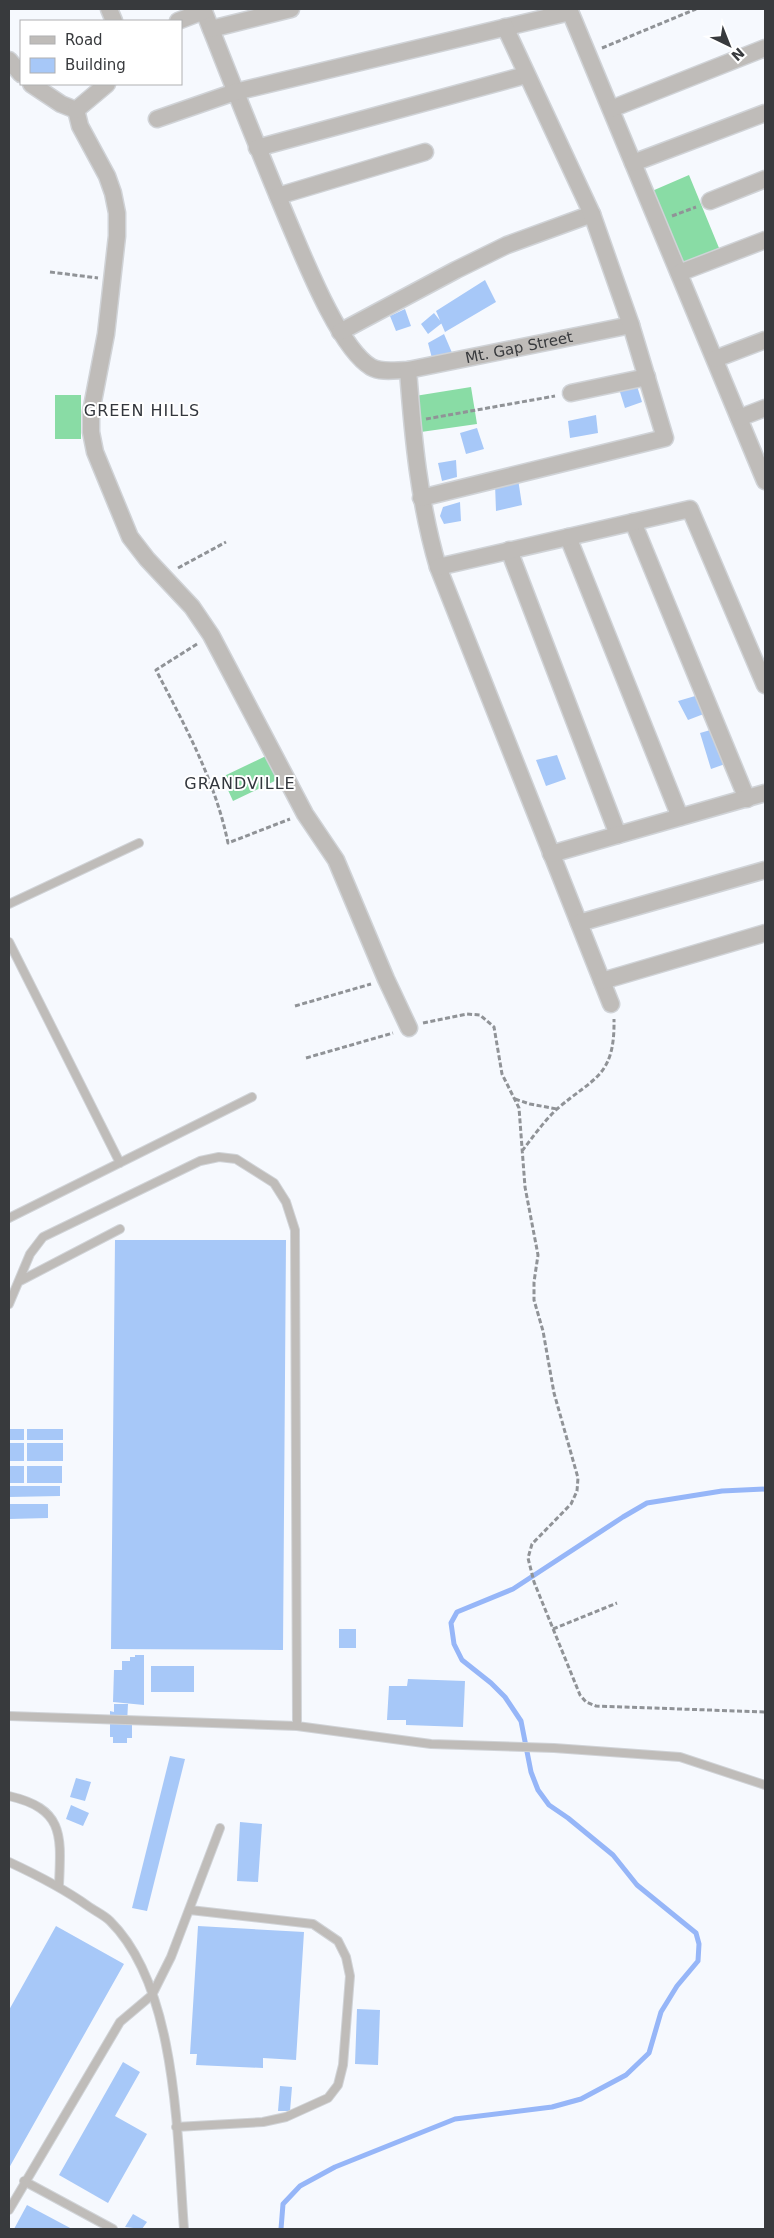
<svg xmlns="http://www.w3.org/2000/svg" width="774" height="2238" font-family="'DejaVu Sans',sans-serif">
<rect width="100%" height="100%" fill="#f6f9fe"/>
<!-- pitch -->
<path fill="#89dca5" d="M689 175 719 248 682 264 652 191Z
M471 387 477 424 421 432 415 396Z
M55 395H81V439H55Z
M268 755 279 779 233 801 222 777Z"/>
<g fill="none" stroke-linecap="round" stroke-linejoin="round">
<!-- stream -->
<path stroke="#96b6f8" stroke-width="5" d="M281 2229 283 2204 300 2186 335 2167 455 2119 552 2107 581 2099 626 2075 649 2053 661 2012 677 1986 698 1961 699 1944 696 1933 637 1885 613 1855 568 1818 549 1805 538 1790 531 1772 521 1721 505 1697 491 1683 462 1660 454 1644 451 1623 457 1612 513 1589 623 1517 647 1503 722 1491 765 1489"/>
</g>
<!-- building -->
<path fill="#a7c8f8" d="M485 280 496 302 445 332 436 311Z
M405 309 411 326 396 331 390 316Z
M434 313 442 323 428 334 421 324Z
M444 334 453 355 433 362 428 343Z
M637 386 642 402 625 408 620 392Z
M596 415 598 433 570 438 568 421Z
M477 428 484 449 466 454 460 433Z
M456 460 457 477 442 481 438 463Z
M518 479 522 505 496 511 495 484Z
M460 502 461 521 444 524 440 516 443 507Z
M702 694 709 712 688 720 678 701Z
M714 729 728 763 711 769 700 733Z
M557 755 566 779 546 786 536 760Z
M115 1240H286L283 1650 111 1649Z
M9 1429H24V1440H9Z
M27 1429H63V1440H27Z
M9 1443H24V1461H9Z
M27 1443H63V1461H27Z
M9 1466H24V1483H9Z
M27 1466H62V1483H27Z
M9 1486H60V1496L9 1497Z
M9 1504H48V1518L9 1519Z
M339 1629H356V1648H339Z
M135 1655H144V1705L113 1702 114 1670H122V1661H130V1657H135Z
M151 1666H194V1692H151Z
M408 1679 465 1681 463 1727 406 1725V1720H387L389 1686H407Z
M114 1704H128L127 1723H132V1738H127V1743H113V1737H110V1711L114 1712Z
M170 1756 185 1759 147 1911 132 1908Z
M76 1778 91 1782 85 1801 70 1797Z
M71 1805 89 1813 83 1826 66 1819Z
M240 1822 262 1824 258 1882 237 1881Z
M56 1926 124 1964 9 2168V2010Z
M198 1926 304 1932 296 2060 263 2058V2068L196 2065 197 2054H190Z
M357 2009 380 2010 378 2065 355 2064Z
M123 2062 140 2072 115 2116 147 2134 108 2203 59 2175Z
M280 2086 292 2087 290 2111H278Z
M27 2205 72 2229H14Z
M133 2214 147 2222 142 2229 125 2227Z"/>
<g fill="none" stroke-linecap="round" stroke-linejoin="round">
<!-- lane casing -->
<g stroke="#d0d3d7" stroke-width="10">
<path id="lane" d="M9 904 139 843
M9 942 120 1163
M9 1218 252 1097
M20 1281 120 1229
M9 1304 30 1254 43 1237 200 1161 219 1157 236 1159 274 1183 286 1202 295 1230 297 1726
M9 1716 297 1726 431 1744 554 1748 680 1757 765 1785
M9 1796C65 1809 61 1836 59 1885
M9 1862C37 1875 63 1888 88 1906 95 1911 104 1915 110 1921 178 1988 177 2139 184 2229
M176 2127 263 2122 286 2117 328 2098 338 2085 343 2065 350 1976 346 1957 338 1941 313 1924 190 1910
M24 2181 113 2229
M9 2210 120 2022 152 1995 171 1957 220 1828"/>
</g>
<!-- street casing -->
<g stroke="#d0d3d7" stroke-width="19">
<g id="street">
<path d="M109 9 114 21"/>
<path id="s1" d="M203 9C231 80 259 152 289 223 304 258 339 348 371 367 381 373 396 370 408 370L631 325"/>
<path d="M569 9 765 481"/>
<path d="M178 21 204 11"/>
<path d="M211 29 291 9"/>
<path d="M9 60 21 74"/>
<path d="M31 84 61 104 76 110"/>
<path d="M611 109 765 48"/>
<path d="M76 110 80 126 107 176 113 193 117 213V236L106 334 91 412V432L95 452 130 537 147 559 192 607 211 635 305 814 336 860 386 979 409 1028"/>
<path d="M76 110 107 84"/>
<path d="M157 119 235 92 570 12"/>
<path d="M257 148 526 75"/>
<path d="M633 163 765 113"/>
<path d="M278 196 425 152"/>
<path d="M710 201 765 179"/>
<path d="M679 273 765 240"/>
<path d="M340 332 456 270 507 245 592 214"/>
<path d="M715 359 765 340"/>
<path d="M408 370C413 437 419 503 438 567L611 1004"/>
<path d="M571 393 647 377"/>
<path d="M739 418 765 408"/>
<path d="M421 498 665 438 631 325 592 214 505 27"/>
<path d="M633 522 747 799"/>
<path d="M568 537 680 817"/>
<path d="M509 550 618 835"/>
<path d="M438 567 690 509 765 685"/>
<path d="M551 854 765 793"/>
<path d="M579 923 765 870"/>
<path d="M602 981 765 933"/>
</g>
</g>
<!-- path -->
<path stroke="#909397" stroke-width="3" stroke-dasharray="5 2.5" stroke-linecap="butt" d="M602 48 696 9
M672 216 696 207
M50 272 98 278
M426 419 555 396
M178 568 226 542
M197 644 156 670C185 726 215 780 228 843L290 819
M295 1006 371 984
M423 1023 467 1014 480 1015 494 1027 502 1074 519 1108 525 1187 538 1255 534 1282V1300L543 1331 554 1393 578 1478 577 1491 571 1504 532 1544 528 1558 534 1582 580 1695 586 1702 596 1706 765 1712
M306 1058 393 1033
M515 1099 530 1104 557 1109
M522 1151C533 1137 544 1121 557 1109 594 1077 615 1077 614 1019
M553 1629 617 1603"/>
<!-- lane -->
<use href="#lane" stroke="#bfbcb9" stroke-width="8"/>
<!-- street -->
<use href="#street" stroke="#bfbcb9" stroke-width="16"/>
</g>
<g text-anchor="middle" stroke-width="4" stroke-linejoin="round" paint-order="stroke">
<!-- street labels -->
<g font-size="15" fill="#383a3d" stroke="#fff">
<text dy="5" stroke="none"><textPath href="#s1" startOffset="549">Mt. Gap Street</textPath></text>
</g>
<!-- neighbourhood labels -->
<g font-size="16" letter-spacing="1" fill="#33373d" stroke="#fff">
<text x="142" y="416">GREEN HILLS</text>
<text x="240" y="789">GRANDVILLE</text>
</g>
</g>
<!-- border -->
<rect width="774" height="2238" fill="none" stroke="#383a3d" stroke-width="20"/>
<!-- legend -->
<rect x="20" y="20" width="162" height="65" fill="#ffffff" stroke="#afb0b1"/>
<rect x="30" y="36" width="25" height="8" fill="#bfbcb9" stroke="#afb0b1"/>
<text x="65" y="45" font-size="15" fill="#383a3d">Road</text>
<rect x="30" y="58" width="25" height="15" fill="#a7c8f8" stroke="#afb0b1"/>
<text x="65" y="70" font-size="15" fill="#383a3d">Building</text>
<!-- north arrow -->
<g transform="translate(729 45) rotate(137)" stroke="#ffffff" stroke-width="4" paint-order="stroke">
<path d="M0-4L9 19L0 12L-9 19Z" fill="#383a3d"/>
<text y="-8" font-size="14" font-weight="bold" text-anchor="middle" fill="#383a3d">N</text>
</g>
</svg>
